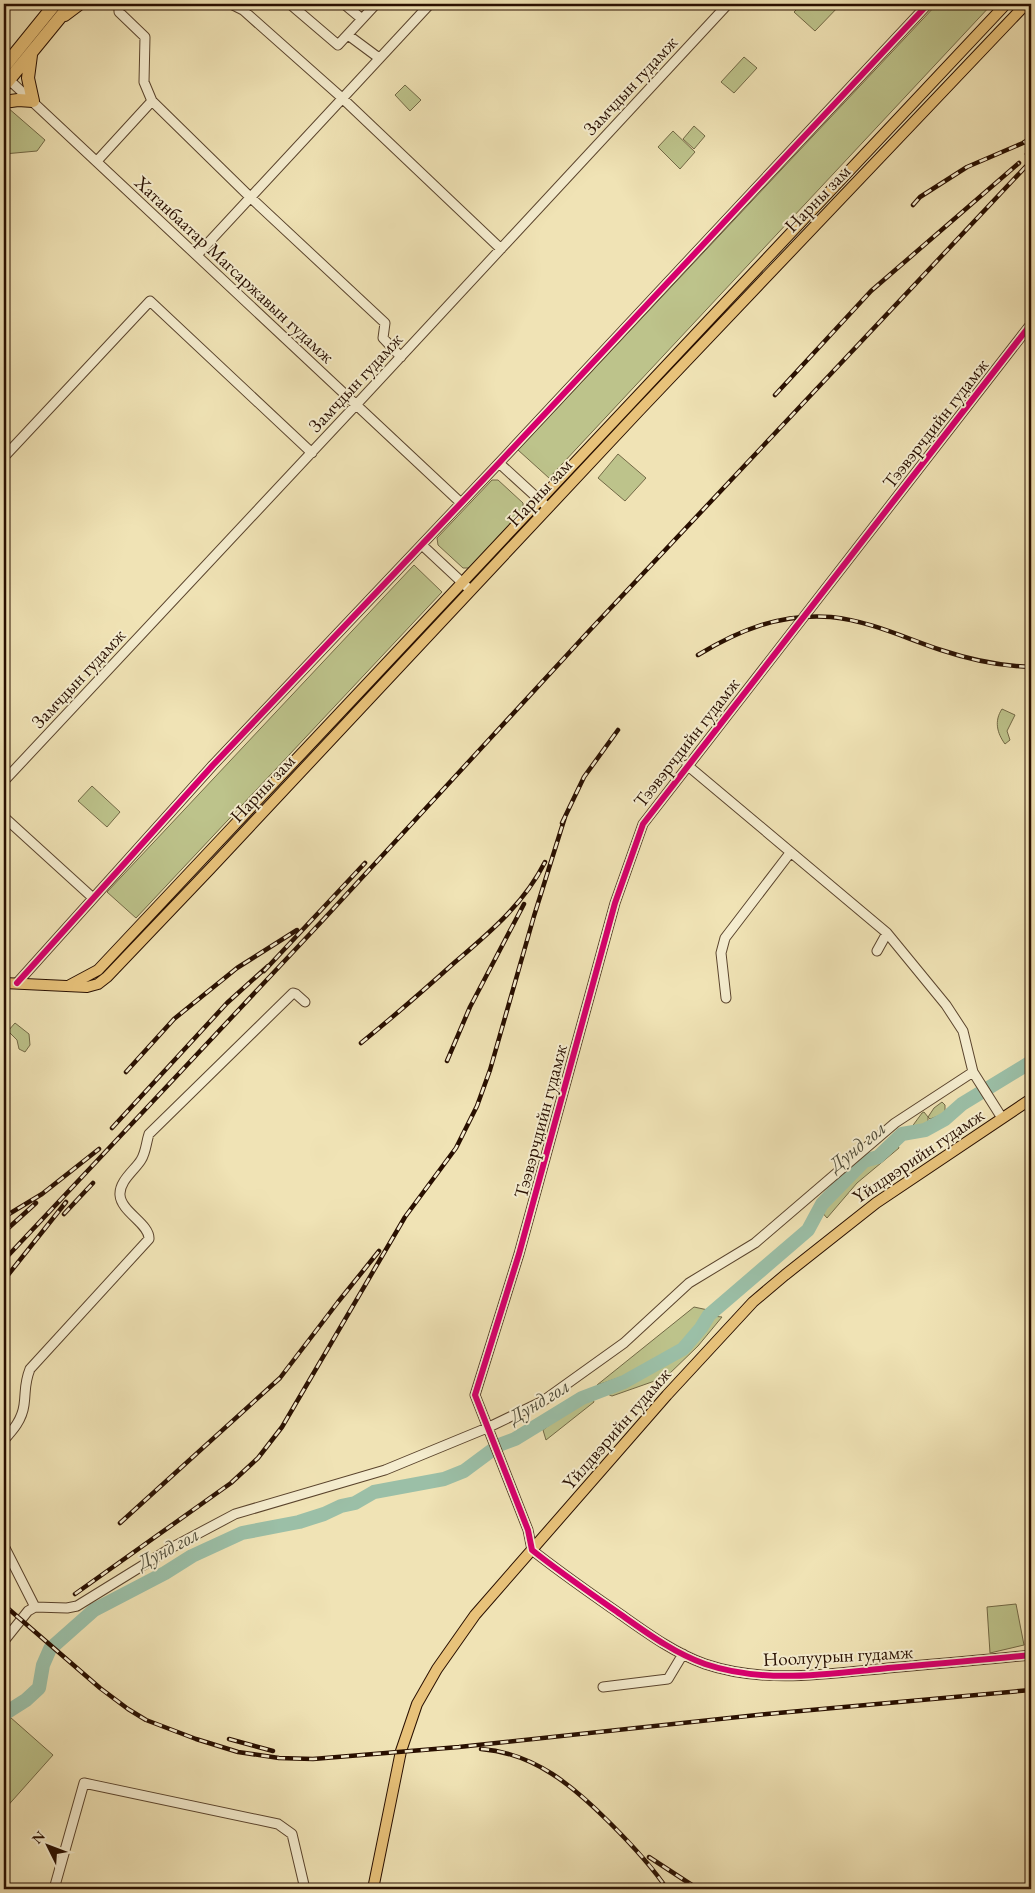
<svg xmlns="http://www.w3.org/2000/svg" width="1035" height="1893" font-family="'EB Garamond',serif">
<rect width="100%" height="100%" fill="#f0e3b5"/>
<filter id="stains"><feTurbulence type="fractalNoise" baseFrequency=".004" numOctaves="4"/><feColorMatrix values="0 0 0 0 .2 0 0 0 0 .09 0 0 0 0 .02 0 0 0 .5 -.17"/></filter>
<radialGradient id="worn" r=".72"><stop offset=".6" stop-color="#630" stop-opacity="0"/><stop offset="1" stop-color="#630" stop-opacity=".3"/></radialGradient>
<!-- green -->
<path fill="#bdc38b" stroke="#726946" d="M802 4H841L815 31 794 12Z
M937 4H992L549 478 518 450Z
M744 57 757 68 734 93 721 82Z
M405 85 421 100 410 111 395 95Z
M7 107 45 140 37 151 4 154V112Z
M694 126 705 136 694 149 683 139Z
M673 131 695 152 680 169 658 147Z
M618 454 646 478 625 501 598 478Z
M492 480H498L523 503V510L469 568H463L438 545 437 538Z
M414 565 442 592 136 918 107 892Z
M1002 709 1015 715 1007 731 1010 740 1005 744C997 733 994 721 1002 709Z
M92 786 120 812 107 827 78 801Z
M15 1023 29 1034 30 1045 25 1052 19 1049 17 1040 8 1031Z
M942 1102 945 1105V1112L941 1115 930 1119 928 1117V1122L923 1126 913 1129 911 1128 922 1113 924 1112 928 1117 934 1108Z
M897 1144 899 1148 857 1183 827 1218 820 1210 860 1169Z
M694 1307 708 1310C702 1318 697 1329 691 1336 672 1358 624 1377 597 1385Z
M712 1316 722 1317 698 1346 666 1377 612 1396 605 1393C632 1382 677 1361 696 1339 702 1333 707 1324 712 1316Z
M592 1397 594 1402 546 1440 543 1430 567 1411Z
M1016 1604 1024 1645 990 1653 987 1607Z
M10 1717 53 1755 4 1810V1724Z"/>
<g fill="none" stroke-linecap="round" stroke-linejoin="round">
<!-- river -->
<path stroke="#9bbfa7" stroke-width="14" d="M4 1714 26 1700 39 1688 43 1665 50 1649 94 1610 165 1573 192 1556 242 1533 299 1522 324 1514 341 1506 355 1503 374 1492 444 1479 464 1471 499 1445 515 1439 582 1398 624 1382 683 1349 701 1328 709 1315 808 1230 822 1204 864 1161 878 1157 902 1134 925 1130 945 1119 962 1104 1031 1062"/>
<!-- minor casing -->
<g stroke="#5a442d" stroke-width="11">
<path id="minor" d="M119 4V12L145 37 144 82 152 101 250 197 385 323 383 338 401 357
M231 4 243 10
M251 4 243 10 341 97 501 249
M290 4 338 45 376 4
M344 4 362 19
M348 35 379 58
M4 75 461 503
M97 161 152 101
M197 255 430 4
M1031 324 643 824 615 903 519 1254 475 1395 528 1530 532 1550C561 1573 590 1593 620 1614 647 1633 674 1653 705 1664 764 1684 827 1674 888 1668 936 1664 984 1660 1031 1655
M4 457 150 301 312 453
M499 463 545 505
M422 545 467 587
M687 765 887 933 946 1005 963 1031 973 1072 1002 1118
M4 781 355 406 728 4
M4 817 93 898
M877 951 887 933
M17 983 213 765 499 463 928 4
M726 998 721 953 725 938 790 853
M4 1440C13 1430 22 1420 24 1405 26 1391 24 1384 30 1369L149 1239C150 1224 121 1212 120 1195 119 1181 135 1170 141 1160 146 1152 146 1143 149 1134L293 993 296 994 305 1002
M4 1546 35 1607 67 1608 77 1606 171 1548 235 1514 385 1470 487 1428 543 1401 624 1343 689 1283 755 1243 895 1123 973 1072
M4 1641 28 1611 35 1607
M603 1687 668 1679 683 1654
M54 1889 84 1783 278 1824 292 1834 305 1889"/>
</g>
<!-- major casing -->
<g stroke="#280f00" stroke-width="12">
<path id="major" d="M65 16 81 4
M4 983 87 987 98 984 107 977 210 869 638 412 1026 4
M70 985 98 970 1006 4
M373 1889 401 1751 417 1704 437 1669 475 1615 667 1395 753 1302 785 1275 876 1203 1031 1099"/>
</g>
<!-- highway casing -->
<g stroke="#280f00" stroke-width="14">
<path id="highway" d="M4 67 55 4
M4 86 71 4
M4 102 18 100 33 101 28 78 31 55"/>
</g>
<!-- minor -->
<use href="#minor" stroke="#f5edcf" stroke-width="9"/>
<!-- major -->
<use href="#major" stroke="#e8c27a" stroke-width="10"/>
<!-- highway -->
<use href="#highway" stroke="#e8c27a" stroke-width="12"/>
<!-- rail casing -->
<g stroke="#280f00" stroke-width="4.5">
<path id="rail" d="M1027 154 1031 150
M913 205 920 197 967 167 1023 143 1031 138
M775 395 871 291 1019 163
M698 655C739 630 781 613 831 617 870 621 905 638 941 650 971 660 1000 666 1031 667
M562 823 584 777 618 730
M264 971 365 863
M361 1043C393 1017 424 990 454 963 489 933 524 904 545 862
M447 1061 470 1007 524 904
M126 1072 174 1019 237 968 297 930
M112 1128 227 1003 268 966
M64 1214 93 1183
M4 1217 42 1194 99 1149
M4 1232 36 1203
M4 1260 323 920 590 630 1031 161
M4 1280 66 1202
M120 1523 280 1378 338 1302 379 1251
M75 1594 231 1483 258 1458 282 1427 405 1217 456 1148 477 1106 490 1070 534 916 565 817
M4 1605 100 1688 128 1709 146 1720 196 1739 238 1752 279 1758 313 1759 459 1747 767 1714 1031 1690
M229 1739 273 1751
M481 1749C535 1753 574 1787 610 1823 631 1844 651 1865 667 1889
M649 1857 698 1889"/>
</g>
<!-- rail -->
<use href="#rail" stroke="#f5edcf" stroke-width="2.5" stroke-dasharray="8" stroke-linecap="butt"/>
<!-- cycleway casing -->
<g stroke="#f5edcf" stroke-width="9">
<path id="cycleway" d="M1031 324 643 824 615 903 519 1254 475 1395 528 1530 532 1550C561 1573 590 1593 620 1614 647 1633 674 1653 705 1664 764 1684 827 1674 888 1668 936 1664 984 1660 1031 1655
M17 983 213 765 499 463 928 4"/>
</g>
<!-- cycleway -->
<use href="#cycleway" stroke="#d6006c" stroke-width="6"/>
</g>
<g text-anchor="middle" stroke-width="4" stroke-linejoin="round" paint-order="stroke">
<!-- street labels -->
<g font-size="19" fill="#280f00" stroke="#f5edcf">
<text transform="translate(630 85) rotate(-47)" y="7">Замчдын гудамж</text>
<text transform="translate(817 198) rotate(-46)" y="7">Нарны зам</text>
<text transform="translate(235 269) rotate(43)" y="7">Хатанбаатар Магсаржавын гудамж</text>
<text transform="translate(355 382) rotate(-47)" y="7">Замчдын гудамж</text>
<text transform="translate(935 423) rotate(-52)" y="7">Тээвэрчдийн гудамж</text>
<text transform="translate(539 492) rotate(-47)" y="7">Нарны зам</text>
<text transform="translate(78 678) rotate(-47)" y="7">Замчдын гудамж</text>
<text transform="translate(686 742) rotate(-52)" y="7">Тээвэрчдийн гудамж</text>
<text transform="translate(262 788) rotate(-47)" y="7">Нарны зам</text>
<text transform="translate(540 1121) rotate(-75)" y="7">Тээвэрчдийн гудамж</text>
<text transform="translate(918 1155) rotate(-34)" y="7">Yйлдвэрийн гудамж</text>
<text transform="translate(616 1428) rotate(-49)" y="7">Yйлдвэрийн гудамж</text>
<text transform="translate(838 1655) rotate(-3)" y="7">Ноолуурын гудамж</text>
</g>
<!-- water labels -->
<g font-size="20" font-style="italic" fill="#504d3a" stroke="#f5edcf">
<text transform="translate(857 1146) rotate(-39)" y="7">Дунд гол</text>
<text transform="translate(539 1401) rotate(-31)" y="7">Дунд гол</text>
<text transform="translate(168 1548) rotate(-28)" y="7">Дунд гол</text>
</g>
</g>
<!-- margin -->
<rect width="1035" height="1893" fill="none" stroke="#f0e3b5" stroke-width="20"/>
<rect x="5" y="5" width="1025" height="1883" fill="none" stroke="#280f00" stroke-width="2.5"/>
<rect x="10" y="10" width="1015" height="1873" fill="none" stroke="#280f00"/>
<!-- north arrow -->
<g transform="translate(48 1846) rotate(312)" stroke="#f5edcf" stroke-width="4" paint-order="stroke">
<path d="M0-4L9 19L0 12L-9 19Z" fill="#280f00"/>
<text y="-8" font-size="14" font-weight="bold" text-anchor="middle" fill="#280f00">N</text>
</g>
<rect width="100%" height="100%" filter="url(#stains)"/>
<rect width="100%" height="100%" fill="url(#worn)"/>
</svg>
